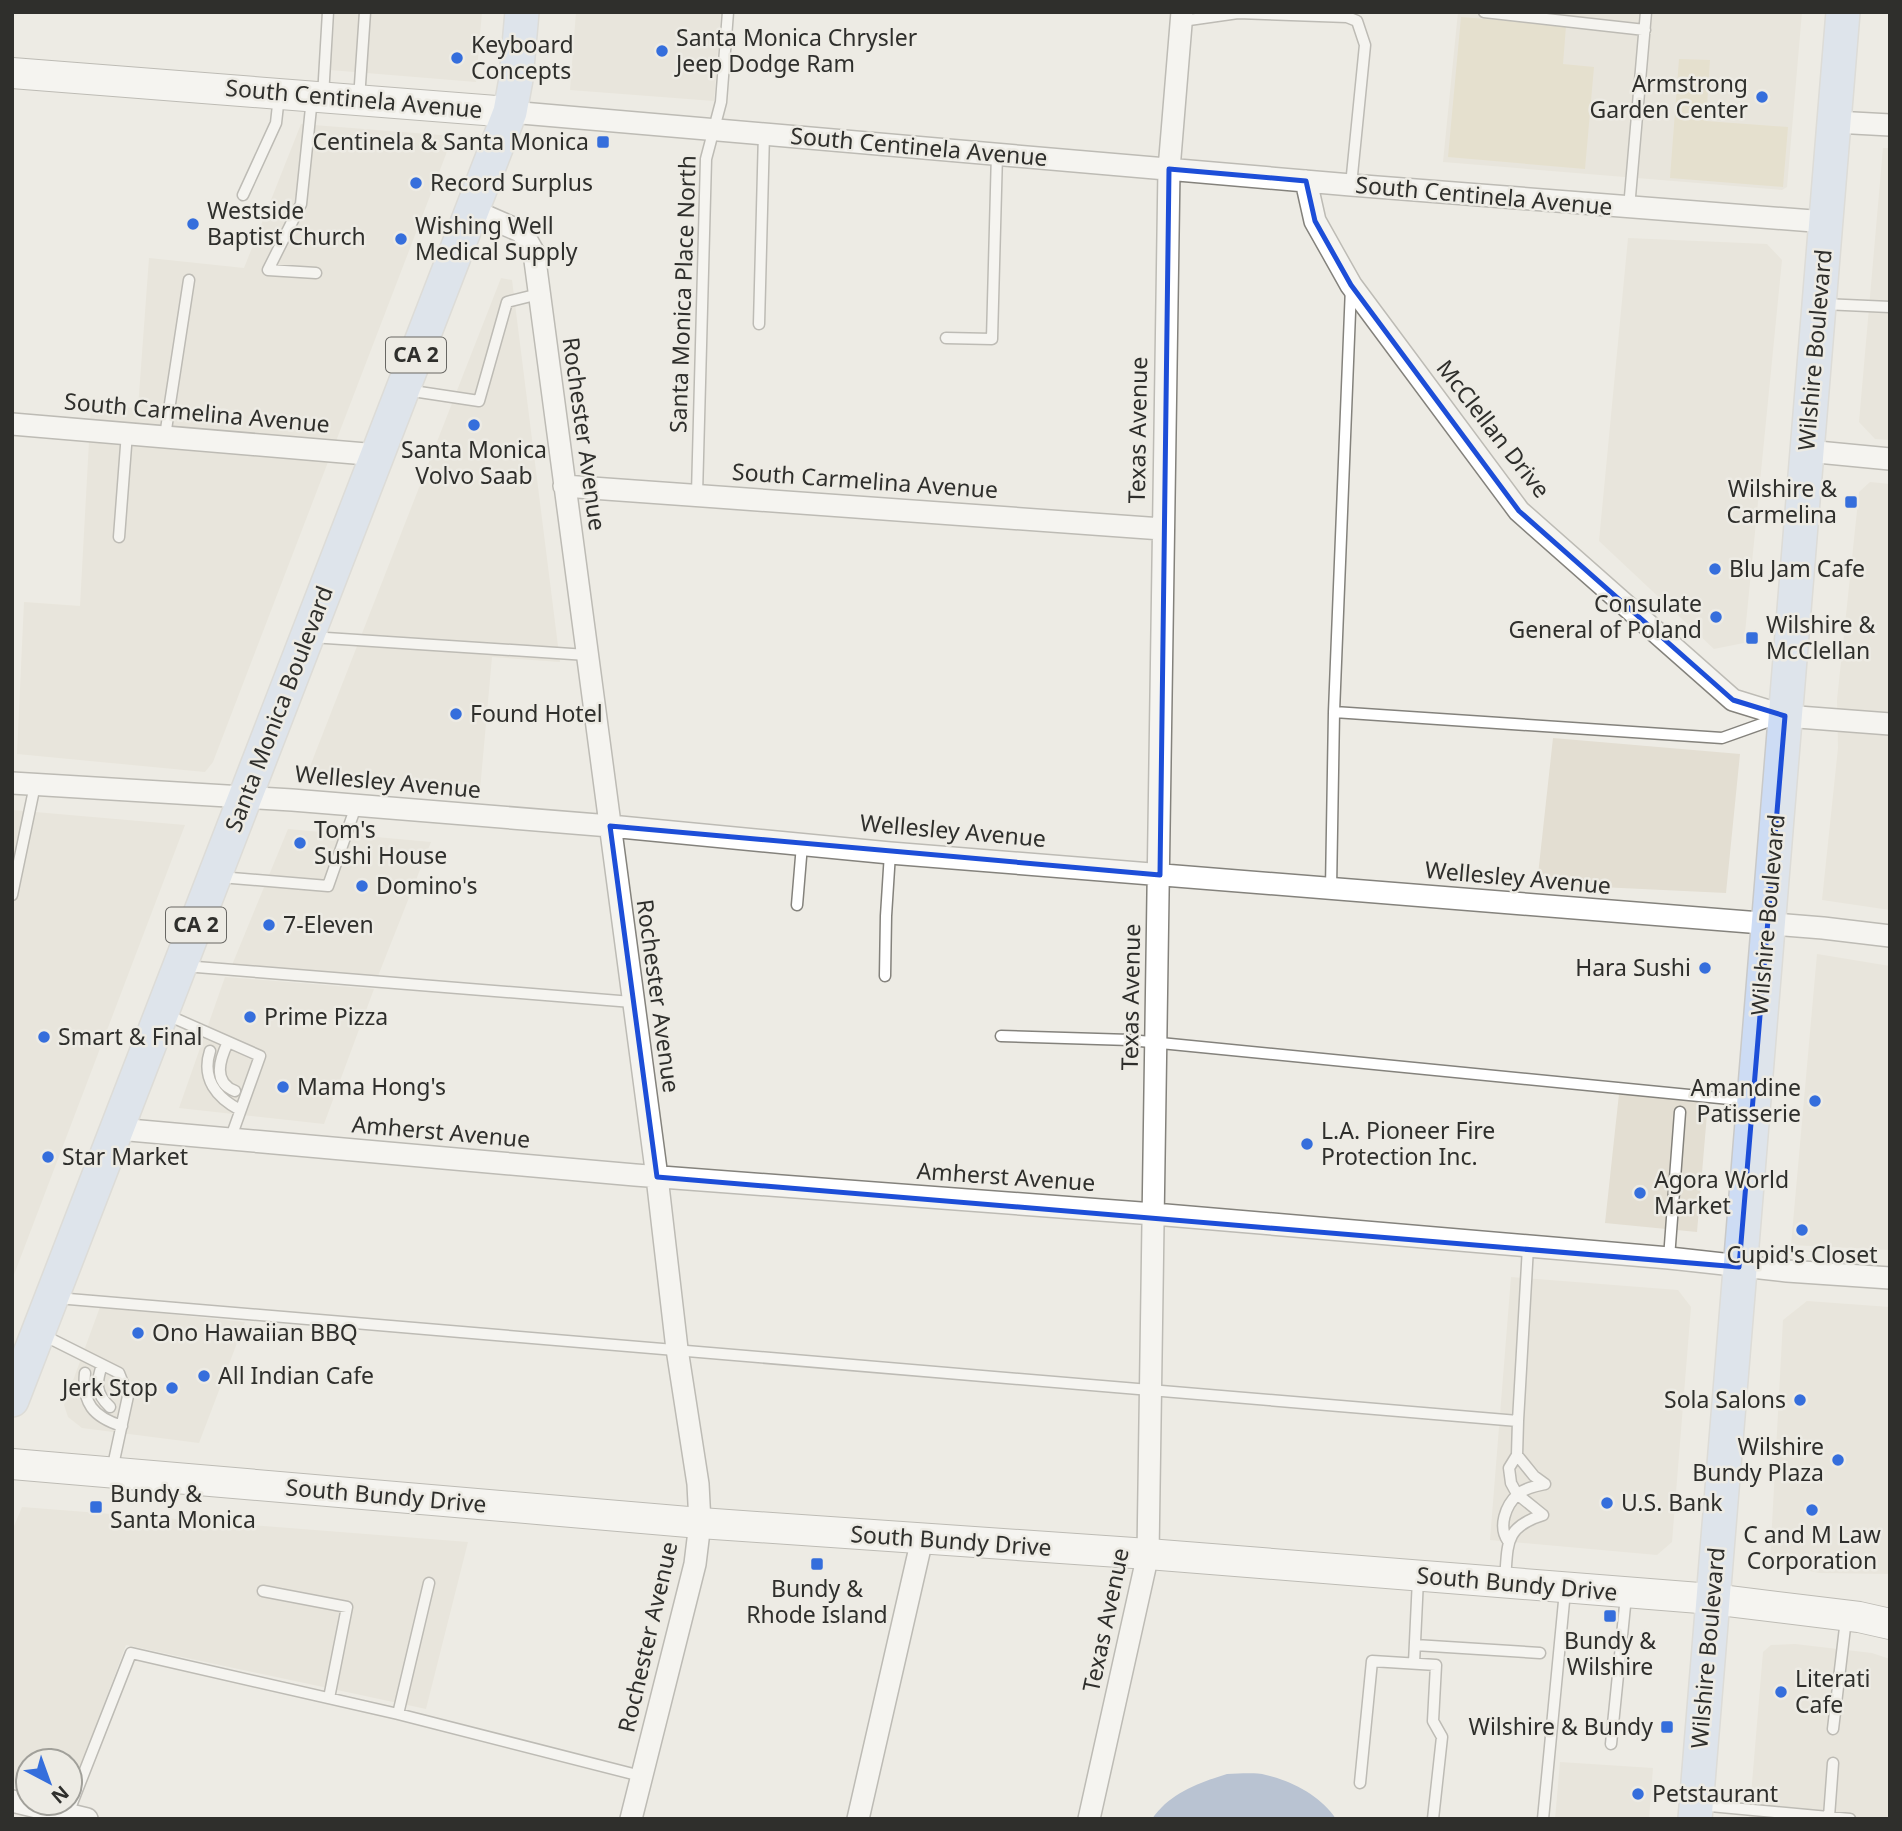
<svg xmlns="http://www.w3.org/2000/svg" width="1902" height="1831" font-family="'Noto Sans',sans-serif">
<rect width="100%" height="100%" fill="#edebe4"/>
<!-- built -->
<path fill="#e3ded2" d="M335 12H482L476 82 330 70Z
M576 12H721L714 101 570 90Z
M1458 12H1802L1787 187 1782 190 1443 162Z
M301 124 453 136 213 762 205 772 17 754 24 602 80 606 91 405 138 408 149 258 244 268Z
M1883 148H1890V440L1875 439 1859 422Z
M1628 238 1767 244 1782 260 1744 643 1714 649 1599 541Z
M501 278 512 280 560 662 492 657 480 790 309 769Z
M1870 482 1890 484V910L1822 900 1838 748 1837 700 1859 492Z
M1553 738 1740 754 1726 893 1537 884Z
M12 810 185 825 12 1280Z
M288 829 431 842 378 976 232 965Z
M1817 954 1890 966V1250L1791 1245Z
M225 977 374 989 324 1124 179 1108Z
M1619 1094 1708 1102 1697 1232 1605 1223Z
M1511 1277 1678 1290 1691 1307 1672 1542 1657 1555 1490 1540Z
M1807 1301 1890 1307V1574L1819 1573 1770 1562 1783 1320Z
M100 1307 245 1322 199 1443 82 1428 68 1417 64 1405Z
M22 1507 468 1542 426 1709 126 1645 72 1790 70 1761H28V1784L12 1781V1531Z
M1795 1644 1872 1653 1890 1659V1819H1749L1763 1652 1771 1645Z
M1560 1762 1653 1768 1649 1819H1555Z"/>
<!-- green -->
<path fill="#dcd3b3" d="M1461 17 1566 26 1563 64 1594 67 1585 169 1448 157Z
M1679 59 1710 60 1706 121 1788 127 1783 187 1670 178Z"/>
<!-- water -->
<path fill="#7b92bc" d="M1227 1774C1239 1774 1254 1772 1266 1775 1292 1781 1321 1796 1336 1819H1152C1170 1793 1198 1783 1227 1774Z"/>
<g fill="none" stroke-linecap="round" stroke-linejoin="round">
<!-- lane casing -->
<g stroke="#84827c" stroke-width="13">
<path id="lane" d="M1484 12 1645 30
M1182 21 1238 13 1347 17 1357 21 1365 45 1351 185
M323 96 328 12
M312 98 301 204 268 270 316 273
M359 99 365 12
M243 195 276 123 279 96
M1629 208 1646 12
M1823 304 1890 307
M759 324 764 133
M946 338 992 339 997 153
M406 390 479 401 507 302 539 294
M165 436 189 280
M697 494 706 159 721 102 728 12
M119 537 127 433
M311 637 587 655
M1334 712 1722 738 1781 717
M220 877 328 886 356 806
M1331 889 1334 712 1351 287
M12 895 35 785
M797 905 802 845
M184 966 632 1002
M885 976 886 916 890 853
M165 1014 260 1056 230 1140
M1001 1036 1130 1040 1750 1101
M228 1042C220 1059 212 1082 235 1091
M210 1051C201 1079 217 1098 240 1110
M1669 1258 1680 1112
M57 1298 1518 1421 1528 1247
M41 1334 119 1373 128 1396 112 1470
M102 1365C96 1383 95 1393 110 1407
M85 1373C82 1403 93 1417 122 1426
M1518 1421 1517 1455 1509 1468 1511 1483 1517 1494 1543 1515
M1517 1455 1534 1476 1545 1484
M1508 1541C1498 1527 1505 1506 1518 1494 1525 1488 1536 1486 1545 1484
M1505 1580C1508 1544 1504 1527 1543 1515
M263 1591 347 1607 329 1698
M1415 1645 1540 1653
M1414 1663 1418 1579
M398 1714 429 1583
M1833 1729 1846 1619
M1611 1744 1626 1596
M1360 1783 1372 1661 1436 1665 1433 1721 1442 1737 1433 1819
M1699 1805 1850 1819
M67 1816 131 1653 398 1714 641 1776
M1829 1817 1833 1763
M1543 1819 1565 1591"/>
</g>
<!-- street casing -->
<g stroke="#84827c" stroke-width="24">
<path id="street" d="M510 112 1351 185 1826 222
M1835 122 1890 125
M1306 181 1315 221 1351 285 1519 511 1733 700 1785 716 1890 724
M472 210 522 232 534 253 657 1177 677 1349 698 1484 700 1523 695 1564 631 1819
M12 424 378 455
M1807 451 1890 459
M564 486 1162 529
M12 783 292 800 610 826 890 853 1823 928 1890 936
M118 1129 635 1175 1154 1214 1669 1258 1787 1271 1890 1278
M12 1801 87 1819
M858 1819 922 1539
M1089 1819 1148 1554 1169 169 1182 12"/>
</g>
<!-- secondary casing -->
<g stroke="#84827c" stroke-width="32">
<path id="secondary" d="M12 73 510 112
M12 1464 700 1523 1148 1554 1712 1599 1859 1617 1890 1624"/>
</g>
<!-- primary casing -->
<g stroke="#c9c9c8" stroke-width="36">
<path id="primary" d="M12 1400 510 112 516 79 522 12
M1695 1819 1843 12"/>
</g>
<!-- lane -->
<use href="#lane" stroke="#fff" stroke-width="10"/>
<!-- street -->
<use href="#street" stroke="#fff" stroke-width="21"/>
<!-- secondary -->
<use href="#secondary" stroke="#fff" stroke-width="30"/>
<!-- primary -->
<use href="#primary" stroke="#cddcf4" stroke-width="33"/>
</g>
<!-- marked area -->
<path d="M0 0H1902V1831H0ZM1169 169 1306 181 1315 221 1351 285 1519 511 1733 700 1785 716 1739 1267 657 1177 610 826 1160 875Z" fill="#edebe4" fill-opacity=".55" fill-rule="evenodd"/>
<path fill="none" stroke="#1d4ed8" stroke-width="5" stroke-linejoin="round" d="M1169 169 1306 181 1315 221 1351 285 1519 511 1733 700 1785 716 1739 1267 657 1177 610 826 1160 875Z"/>
<!-- markers -->
<g fill="#356edc" stroke="#edebe4" stroke-width="2.5">
<circle cx="662" cy="51" r="7"/>
<circle cx="457" cy="58" r="7"/>
<circle cx="1762" cy="97" r="7"/>
<rect x="596" y="135" width="14" height="14" rx="3.5"/>
<circle cx="416" cy="183" r="7"/>
<circle cx="193" cy="224" r="7"/>
<circle cx="401" cy="239" r="7"/>
<circle cx="474" cy="425" r="7"/>
<rect x="1844" y="495" width="14" height="14" rx="3.5"/>
<circle cx="1715" cy="569" r="7"/>
<circle cx="1716" cy="617" r="7"/>
<rect x="1745" y="631" width="14" height="14" rx="3.5"/>
<circle cx="456" cy="714" r="7"/>
<circle cx="300" cy="843" r="7"/>
<circle cx="362" cy="886" r="7"/>
<circle cx="269" cy="925" r="7"/>
<circle cx="1705" cy="968" r="7"/>
<circle cx="250" cy="1017" r="7"/>
<circle cx="44" cy="1037" r="7"/>
<circle cx="283" cy="1087" r="7"/>
<circle cx="1815" cy="1101" r="7"/>
<circle cx="1307" cy="1144" r="7"/>
<circle cx="48" cy="1157" r="7"/>
<circle cx="1640" cy="1193" r="7"/>
<circle cx="1802" cy="1230" r="7"/>
<circle cx="138" cy="1333" r="7"/>
<circle cx="204" cy="1376" r="7"/>
<circle cx="172" cy="1388" r="7"/>
<circle cx="1800" cy="1400" r="7"/>
<circle cx="1838" cy="1460" r="7"/>
<circle cx="1607" cy="1503" r="7"/>
<rect x="89" y="1500" width="14" height="14" rx="3.5"/>
<circle cx="1812" cy="1510" r="7"/>
<rect x="810" y="1557" width="14" height="14" rx="3.5"/>
<rect x="1603" y="1609" width="14" height="14" rx="3.5"/>
<circle cx="1781" cy="1692" r="7"/>
<rect x="1660" y="1720" width="14" height="14" rx="3.5"/>
<circle cx="1638" cy="1794" r="7"/>
</g>
<g text-anchor="middle" stroke-width="5" stroke-linejoin="round" paint-order="stroke">
<!-- shield labels -->
<g fill="#edebe4" stroke="#686763" stroke-width="2">
<rect x="386" y="337.5" width="60" height="35" rx="5"/>
<rect x="166" y="907.5" width="60" height="35" rx="5"/>
</g>
<g font-size="21" font-weight="bold" fill="#2f2f2c">
<text x="416" y="362">CA 2</text>
<text x="196" y="932">CA 2</text>
</g>
<!-- poi labels -->
<g font-size="23" fill="#2f2f2c" stroke="#edebe4" text-anchor="start">
<text x="676" y="46">Santa Monica Chrysler<tspan x="676" dy="26">Jeep Dodge Ram</tspan></text>
<text x="471" y="53">Keyboard<tspan x="471" dy="26">Concepts</tspan></text>
<text x="1748" y="92" text-anchor="end">Armstrong<tspan x="1748" dy="26">Garden Center</tspan></text>
<text x="589" y="150" text-anchor="end">Centinela &amp; Santa Monica</text>
<text x="430" y="191">Record Surplus</text>
<text x="207" y="219">Westside<tspan x="207" dy="26">Baptist Church</tspan></text>
<text x="415" y="234">Wishing Well<tspan x="415" dy="26">Medical Supply</tspan></text>
<text x="474" y="458" text-anchor="middle">Santa Monica<tspan x="474" dy="26">Volvo Saab</tspan></text>
<text x="1837" y="497" text-anchor="end">Wilshire &amp;<tspan x="1837" dy="26">Carmelina</tspan></text>
<text x="1729" y="577">Blu Jam Cafe</text>
<text x="1702" y="612" text-anchor="end">Consulate<tspan x="1702" dy="26">General of Poland</tspan></text>
<text x="1766" y="633">Wilshire &amp;<tspan x="1766" dy="26">McClellan</tspan></text>
<text x="470" y="722">Found Hotel</text>
<text x="314" y="838">Tom's<tspan x="314" dy="26">Sushi House</tspan></text>
<text x="376" y="894">Domino's</text>
<text x="283" y="933">7-Eleven</text>
<text x="1691" y="976" text-anchor="end">Hara Sushi</text>
<text x="264" y="1025">Prime Pizza</text>
<text x="58" y="1045">Smart &amp; Final</text>
<text x="297" y="1095">Mama Hong's</text>
<text x="1801" y="1096" text-anchor="end">Amandine<tspan x="1801" dy="26">Patisserie</tspan></text>
<text x="1321" y="1139">L.A. Pioneer Fire<tspan x="1321" dy="26">Protection Inc.</tspan></text>
<text x="62" y="1165">Star Market</text>
<text x="1654" y="1188">Agora World<tspan x="1654" dy="26">Market</tspan></text>
<text x="1802" y="1263" text-anchor="middle">Cupid's Closet</text>
<text x="152" y="1341">Ono Hawaiian BBQ</text>
<text x="218" y="1384">All Indian Cafe</text>
<text x="158" y="1396" text-anchor="end">Jerk Stop</text>
<text x="1786" y="1408" text-anchor="end">Sola Salons</text>
<text x="1824" y="1455" text-anchor="end">Wilshire<tspan x="1824" dy="26">Bundy Plaza</tspan></text>
<text x="110" y="1502">Bundy &amp;<tspan x="110" dy="26">Santa Monica</tspan></text>
<text x="1621" y="1511">U.S. Bank</text>
<text x="1812" y="1543" text-anchor="middle">C and M Law<tspan x="1812" dy="26">Corporation</tspan></text>
<text x="817" y="1597" text-anchor="middle">Bundy &amp;<tspan x="817" dy="26">Rhode Island</tspan></text>
<text x="1610" y="1649" text-anchor="middle">Bundy &amp;<tspan x="1610" dy="26">Wilshire</tspan></text>
<text x="1795" y="1687">Literati<tspan x="1795" dy="26">Cafe</tspan></text>
<text x="1653" y="1735" text-anchor="end">Wilshire &amp; Bundy</text>
<text x="1652" y="1802">Petstaurant</text>
</g>
<!-- street labels -->
<g font-size="23" fill="#2f2f2c" stroke="#edebe4">
<text transform="translate(354 99) rotate(5)" y="8">South Centinela Avenue</text>
<text transform="translate(919 147) rotate(5)" y="8">South Centinela Avenue</text>
<text transform="translate(1484 196) rotate(5)" y="8">South Centinela Avenue</text>
<text transform="translate(683 294) rotate(-88)" y="8">Santa Monica Place North</text>
<text transform="translate(1815 350) rotate(-85)" y="8">Wilshire Boulevard</text>
<text transform="translate(197 413) rotate(5)" y="8">South Carmelina Avenue</text>
<text transform="translate(1493 429) rotate(52)" y="8">McClellan Drive</text>
<text transform="translate(1138 430) rotate(-89)" y="8">Texas Avenue</text>
<text transform="translate(584 434) rotate(82)" y="8">Rochester Avenue</text>
<text transform="translate(865 481) rotate(4)" y="8">South Carmelina Avenue</text>
<text transform="translate(279 709) rotate(-69)" y="8">Santa Monica Boulevard</text>
<text transform="translate(388 782) rotate(5)" y="8">Wellesley Avenue</text>
<text transform="translate(953 831) rotate(5)" y="8">Wellesley Avenue</text>
<text transform="translate(1518 878) rotate(5)" y="8">Wellesley Avenue</text>
<text transform="translate(1768 915) rotate(-85)" y="8">Wilshire Boulevard</text>
<text transform="translate(658 996) rotate(82)" y="8">Rochester Avenue</text>
<text transform="translate(1131 997) rotate(-89)" y="8">Texas Avenue</text>
<text transform="translate(441 1132) rotate(5)" y="8">Amherst Avenue</text>
<text transform="translate(1006 1177) rotate(4)" y="8">Amherst Avenue</text>
<text transform="translate(386 1496) rotate(5)" y="8">South Bundy Drive</text>
<text transform="translate(951 1541) rotate(4)" y="8">South Bundy Drive</text>
<text transform="translate(1517 1584) rotate(5)" y="8">South Bundy Drive</text>
<text transform="translate(1106 1620) rotate(-78)" y="8">Texas Avenue</text>
<text transform="translate(648 1637) rotate(-77)" y="8">Rochester Avenue</text>
<text transform="translate(1708 1648) rotate(-85)" y="8">Wilshire Boulevard</text>
</g>
</g>
<!-- border -->
<rect width="1902" height="1831" fill="none" stroke="#2f2f2c" stroke-width="28"/>
<!-- north arrow -->
<g transform="translate(49 1782) rotate(139)"><circle r="33" fill="#edebe4" stroke="#a1a09a" stroke-width="2"/>
<path d="M0-5L12 26L0 18L-12 26Z" fill="#356edc"/>
<text y="-10" font-size="19" font-weight="bold" text-anchor="middle" fill="#2f2f2c">N</text>
</g>
</svg>
